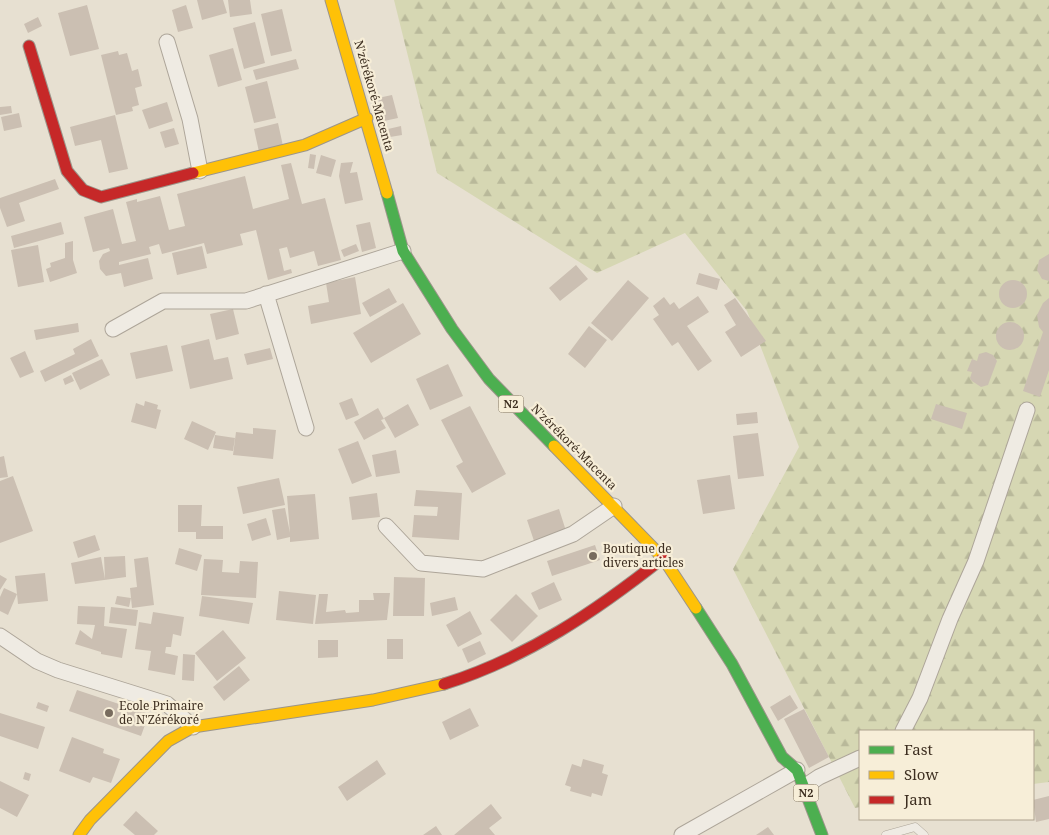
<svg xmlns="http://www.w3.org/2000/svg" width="1049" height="835" font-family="'Noto Serif',serif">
<defs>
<pattern id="forest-firs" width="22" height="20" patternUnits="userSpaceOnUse" patternTransform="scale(1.25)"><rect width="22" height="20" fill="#d6d7b3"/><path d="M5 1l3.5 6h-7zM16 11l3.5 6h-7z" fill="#b9b99a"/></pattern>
</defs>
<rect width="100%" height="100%" fill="#e7e0d1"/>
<!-- forest -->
<path fill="url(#forest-firs)" d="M394 0H1049V782L1033 784V731H860V807L855 808 733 569 799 447 747 311 685 233 597 273 437 173Z"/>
<!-- building -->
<path fill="#cbbfb2" d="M197 0H223L227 13 202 20Z
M228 0H250L252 14 230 17Z
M87 5 99 49 70 56 58 13Z
M186 5 193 28 178 32 172 10Z
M282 9 292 51 271 56 261 14Z
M38 17 42 26 28 33 24 24Z
M255 22 265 63 244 69 233 28Z
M233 48 242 80 218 87 209 55Z
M118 51 119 55 127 53 132 71 138 69 142 86 135 88 139 105 132 107 133 111 116 115 101 55Z
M296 59 299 69 256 80 253 70Z
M267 81 276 118 254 123 245 87Z
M392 95 398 118 384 121 378 98Z
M167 102 173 121 149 129 142 110Z
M11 106 12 113 0 115V107Z
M19 113 22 127 4 131 1 117Z
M115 115 128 169 109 173 101 140 75 146 70 127Z
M278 123 283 146 259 152 254 129Z
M401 126 402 135 390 137 388 129Z
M174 128 179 144 165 148 160 132Z
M310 154 316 155 314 169 308 168Z
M321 155 336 160 331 177 316 173Z
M353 162 350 173 357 172 363 200 345 204 339 176 341 163Z
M291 163 302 204 325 198 341 260 318 266 314 251 290 258 287 247 279 249 284 271 291 269 292 273 268 280 256 230 240 234 243 245 207 254 204 243 162 254 159 244 149 247 151 254 119 262V265L148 258 153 279 124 287 121 273 106 276 100 269 99 261 103 254 110 251 109 248 93 252 84 217 113 209 122 244 136 241 126 202 137 199V202L160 196 169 230 185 226 177 194 245 176 253 209 289 199 281 165Z
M55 179 59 189 19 203 25 221 7 227 0 208V198Z
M61 222 64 234 14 248 11 236Z
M370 222 376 248 362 252 356 225Z
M73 241V260L77 273 50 282 46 269 51 267 50 263 65 258V243Z
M356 244 359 251 344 257 341 250Z
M38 245 44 282 18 287 11 250Z
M202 246 207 268 177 275 172 253Z
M1049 254V281L1042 279 1037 270 1039 260Z
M576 265 588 279 560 301 549 288Z
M699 273 720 279 717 290 696 284Z
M355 277 361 314 311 324 308 306 329 302 326 283Z
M628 280 649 298 612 341 591 323Z
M999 294a14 14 0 1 1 28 0a14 14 0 1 1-28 0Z
M389 288 397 302 370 317 362 303Z
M698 296 709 312 687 326 712 361 698 371 678 342 672 346 653 319 659 315 653 306 664 297 670 305 674 302 679 309Z
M735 298 766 341 741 357 725 332 736 325 724 305Z
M1049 298V370L1040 397 1023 391 1043 332 1039 327 1037 315 1043 303Z
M403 303 421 334 371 363 353 333Z
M233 309 239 334 216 340 210 314Z
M996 336a14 14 0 1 1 28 0a14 14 0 1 1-28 0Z
M78 323 79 332 36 340 34 330Z
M589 326 607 340 585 368 568 354Z
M91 339 99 356 45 382 40 371 75 354 73 349Z
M209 339 214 360 228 357 233 379 190 389 181 346Z
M167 345 173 371 136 379 130 353Z
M270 348 273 359 247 365 244 354Z
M25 351 34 372 20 378 10 358Z
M986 352 993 355 997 361 988 385 981 387 972 381 970 378 972 372 967 371 972 359 977 361 979 354Z
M102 359 110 375 80 390 72 373Z
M448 364 463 396 430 410 416 379Z
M71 375 74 381 65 385 63 379Z
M352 398 359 415 346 420 339 403Z
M145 401 158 405 157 409 161 410 156 429 131 422 136 403 144 406Z
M408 404 419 425 395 438 384 418Z
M936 404 967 413 962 429 931 419Z
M470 406 506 474 472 493 456 466 463 462 441 420Z
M378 408 384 419 381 420 386 428 364 440 354 422Z
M757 412 758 423 737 425 736 414Z
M192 421 216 432 208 450 184 439Z
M253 428 276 430 273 459 233 455 236 432 253 434Z
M758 433 764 476 738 479 733 436Z
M215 435 235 438 233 451 213 448Z
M358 441 372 476 352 484 338 449Z
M396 450 400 473 376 477 372 455Z
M4 456 8 477 0 478V457Z
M730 475 735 509 703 514 697 480Z
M13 476 33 531 0 543V481Z
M279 478 285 505 243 514 237 487Z
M416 490 462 493 459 540 412 537 414 515 437 516 438 507 414 506Z
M377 493 380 517 352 520 349 497Z
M315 494 319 539 290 542V537L277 540 272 510 285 508 290 533 287 496Z
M178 505H202L201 526H223V539H196V532H178Z
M559 509 566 531 534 541 527 520Z
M266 518 271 535 252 541 247 524Z
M95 535 100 550 78 558 73 542Z
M595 545 600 560 552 576 547 561Z
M179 548 202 555 197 571 175 564Z
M125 556 126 577 75 584 71 563 101 557 105 579 104 557Z
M148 557 154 605 132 608 130 588 137 587 134 559Z
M204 559 223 560 222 572 239 573 240 561 258 562 256 598 201 595Z
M45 573 48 601 18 604 17 594 8 615 0 611V597L4 588 17 594 15 576Z
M0 575 7 579 0 590Z
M394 577 425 578 424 616H393Z
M554 582 562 600 539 610 531 593Z
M279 591 316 595 313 624 276 620Z
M373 593H390L387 620 315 624 319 594H328L326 612 345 610 346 613 359 612V600H374Z
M516 594 538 616 512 642 490 620Z
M117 596 131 598 129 607 115 604Z
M202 596 253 603 249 624 199 616Z
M455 597 458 610 432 616 430 603Z
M78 606 105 607 104 626 127 629 122 658 101 654V652L75 644 80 630 92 639 95 625 77 624Z
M111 607 138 610 136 626 109 623Z
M470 611 482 634 458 647 446 625Z
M153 612 184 617 181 636 173 634 171 647H166L165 653 178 656 175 675 148 670 151 651 135 649 139 622 151 624Z
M223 630 246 658 217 681 195 653Z
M387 639H403V659H387Z
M318 640H338V657L318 658Z
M480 641 486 654 468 663 462 649Z
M183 654 195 655 194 681 182 680Z
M239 666 250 680 224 701 213 687Z
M77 690 149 714 141 736 69 711Z
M790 695 798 708 778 721 770 707Z
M38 702 49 706 47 712 36 708Z
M470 708 479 726 450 740 442 722Z
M804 709 829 757 809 768 784 719Z
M0 713 45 727 38 749 0 736Z
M72 737 104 749 103 753 120 759 111 783 93 777 90 783 59 771Z
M583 759 604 765 602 773 608 775 602 796 592 793 591 797 570 791 571 787 565 785 572 764 581 767Z
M377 760 386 774 347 801 338 787Z
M25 772 31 774 29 781 23 779Z
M0 781 29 795 17 817 0 808Z
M1049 796V819L1036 822 1033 800Z
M491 804 502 818 489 828 495 835H454Z
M136 811 158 831 154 835H135L123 825Z
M436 826 442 835H423Z
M768 827 774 835H756Z"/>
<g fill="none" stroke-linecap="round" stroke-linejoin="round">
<!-- lane casing -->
<g stroke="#ada599" stroke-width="9">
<path id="lane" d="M886 835 915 827 924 835"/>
</g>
<!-- street casing -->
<g stroke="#ada599" stroke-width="17">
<path id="street" d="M167 42 190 119 200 171
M266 294 306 428
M113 329 163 301H246L403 251
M386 526 421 563 483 569 573 534 614 506
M0 636 37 661 58 670 167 704 193 727
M903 731 920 698 950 619 976 561 1027 410
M804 787 819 777 860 758
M682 835 797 770"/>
</g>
<!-- fast casing -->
<g stroke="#9c958a" stroke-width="13">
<path id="fast" d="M387 193 403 251 452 329 489 379 554 446
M696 608 732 664 782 757 797 770 822 835"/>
</g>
<!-- slow casing -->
<g stroke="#9c958a" stroke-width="13">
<path id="slow" d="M331 0 387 193
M193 173 305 145 367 118
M554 446 663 558 696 608
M79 835 90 820 168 741 193 727 373 700 444 684"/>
</g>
<!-- jam casing -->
<g stroke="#9c958a" stroke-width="13">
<path id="jam" d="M29 46 67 171 83 190 101 197 193 173
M444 684C527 658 596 611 663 558"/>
</g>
<!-- lane -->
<use href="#lane" stroke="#efebe3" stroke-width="8"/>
<!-- street -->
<use href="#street" stroke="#efebe3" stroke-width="15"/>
<!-- fast -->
<use href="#fast" stroke="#4caf50" stroke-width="11"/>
<!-- slow -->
<use href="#slow" stroke="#ffc107" stroke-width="11"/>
<!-- jam -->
<use href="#jam" stroke="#c62828" stroke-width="11"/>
</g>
<!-- markers -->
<g fill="#786c5e" stroke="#f7eed8" stroke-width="2">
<circle cx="593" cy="556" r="5"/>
<circle cx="109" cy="713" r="5"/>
</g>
<g text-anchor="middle" stroke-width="4.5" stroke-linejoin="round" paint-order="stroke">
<!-- shield labels -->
<g fill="#f7eed8" stroke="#756857" stroke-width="1">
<rect x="498.5" y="395.5" width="25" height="17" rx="4"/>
<rect x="793.5" y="784.5" width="25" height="17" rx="4"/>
</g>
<g font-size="11" font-weight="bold" fill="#3d2e20">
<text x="511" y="408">N2</text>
<text x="806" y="797">N2</text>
</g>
<!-- street labels -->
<g font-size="12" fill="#3d2e20" stroke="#f7eed8">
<text transform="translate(374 96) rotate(74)" y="4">N'zérékoré-Macenta</text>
<text transform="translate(574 447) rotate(45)" y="4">N'zérékoré-Macenta</text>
</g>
<!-- poi labels -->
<g font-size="12" fill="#3d2e20" stroke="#f7eed8" text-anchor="start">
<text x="603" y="553">Boutique de<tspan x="603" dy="14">divers articles</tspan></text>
<text x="119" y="710">Ecole Primaire<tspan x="119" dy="14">de N'Zérékoré</tspan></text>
</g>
</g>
<!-- legend -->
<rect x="859" y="730" width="175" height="90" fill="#f7eed8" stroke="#ada18e"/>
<rect x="869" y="746" width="25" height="8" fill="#4caf50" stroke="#ada18e"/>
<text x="904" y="755" font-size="15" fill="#3d2e20">Fast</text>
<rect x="869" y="771" width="25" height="8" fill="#ffc107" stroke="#ada18e"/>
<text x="904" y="780" font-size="15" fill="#3d2e20">Slow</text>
<rect x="869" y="796" width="25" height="8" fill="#c62828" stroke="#ada18e"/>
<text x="904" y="805" font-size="15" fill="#3d2e20">Jam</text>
</svg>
